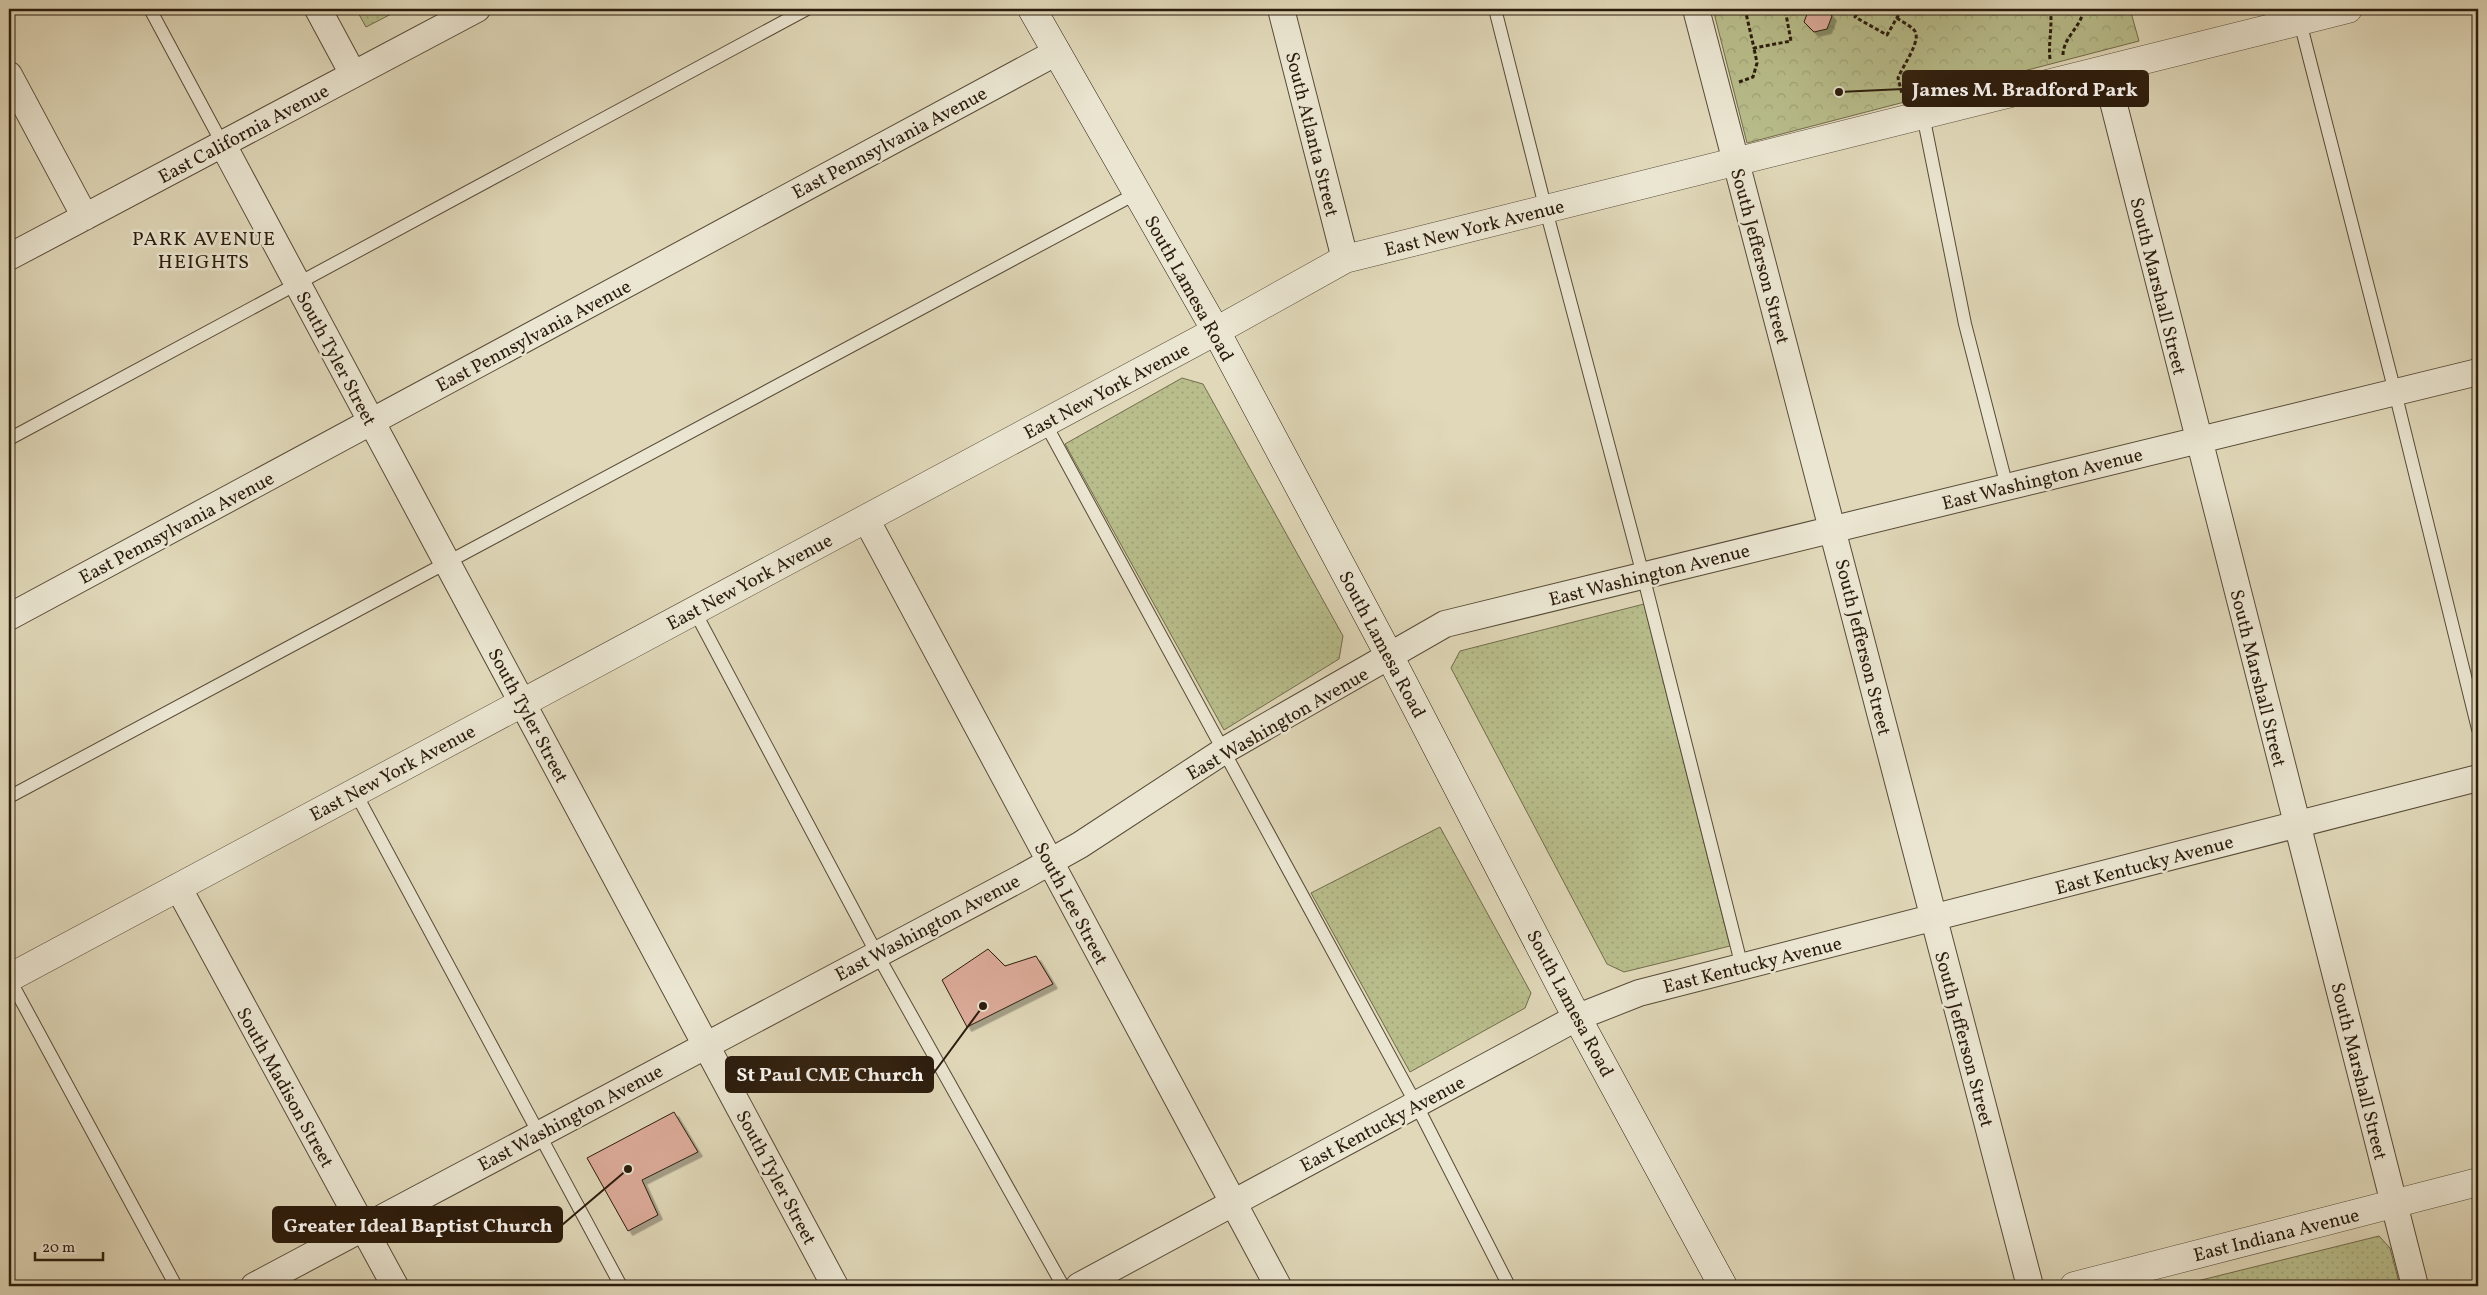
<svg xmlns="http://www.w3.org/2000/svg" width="2487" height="1295" font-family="Vollkorn,serif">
<defs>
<pattern id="grass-dots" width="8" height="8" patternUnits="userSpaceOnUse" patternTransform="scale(1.25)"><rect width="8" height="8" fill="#b8bd8b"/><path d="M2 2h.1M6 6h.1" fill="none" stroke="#9ea277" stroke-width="1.8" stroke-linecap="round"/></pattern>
<pattern id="park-crowns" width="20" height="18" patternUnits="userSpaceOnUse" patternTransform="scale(1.25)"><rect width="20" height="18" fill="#b8bd8b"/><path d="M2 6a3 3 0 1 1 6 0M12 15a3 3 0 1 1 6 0" fill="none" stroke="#9ea277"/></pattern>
<filter id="shadow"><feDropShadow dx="4.5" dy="4.5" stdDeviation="0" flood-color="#0004"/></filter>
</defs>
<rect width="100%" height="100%" fill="#e0d8b9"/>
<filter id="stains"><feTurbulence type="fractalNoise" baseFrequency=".004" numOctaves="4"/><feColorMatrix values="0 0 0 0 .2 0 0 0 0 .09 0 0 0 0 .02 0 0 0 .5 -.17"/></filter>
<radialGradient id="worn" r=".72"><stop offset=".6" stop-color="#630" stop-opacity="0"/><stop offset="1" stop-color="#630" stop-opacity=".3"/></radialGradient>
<!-- grass -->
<path fill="url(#grass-dots)" stroke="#726c4c" d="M356 9H401L366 27Z
M1182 378 1203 384 1343 636 1339 659 1224 730 1065 444Z
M1644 604 1730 946 1624 972 1607 964 1451 668 1460 651Z
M1440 827 1531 993 1525 1008 1410 1072 1311 893Z
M2379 1236 2390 1248 2400 1286H2177Z"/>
<!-- park -->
<path fill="url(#park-crowns)" stroke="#726c4c" d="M1713 9H2130L2139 41 1747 143Z"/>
<!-- building -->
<path fill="#ddac9b" stroke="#2b1c0d" filter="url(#shadow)" d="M1809 9H1826L1832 16 1827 29 1814 32 1804 22Z
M988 949 1005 966 1036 956 1053 984 967 1027 942 980Z
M674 1112 698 1152 642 1180 658 1215 628 1231 587 1158Z"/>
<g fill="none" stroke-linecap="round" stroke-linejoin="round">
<!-- service casing -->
<g stroke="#584b38" stroke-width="14">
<path id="service" d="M150 9 222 143
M1495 9 1546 210 1643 575 1742 967
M2299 18 2395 392 2478 729
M1923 115 1965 324 2007 487
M1045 423 1416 1104 1509 1286
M9 439 807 9
M694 610 877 954 1063 1286
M355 792 621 1286
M9 797 1137 193
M9 978 176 1286"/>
</g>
<!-- minor casing -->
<g stroke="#584b38" stroke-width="28">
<path id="minor" d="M318 9 353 74
M1281 9 1345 259
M1696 9 2030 1286
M2105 70 2415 1286
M9 75 85 217
M222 143 835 1286
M9 257 477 9
M866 519 1278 1286
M9 617 1057 52
M178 887 395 1286
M254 1286 1021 878 1080 845 1225 750 1445 624 2478 372
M1079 1286 1578 1017 1639 993 2478 778"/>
</g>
<!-- tertiary casing -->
<g stroke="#584b38" stroke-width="29">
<path id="tertiary" d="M9 978 1216 331 1345 259 2348 9
M2074 1286 2478 1182"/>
</g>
<!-- secondary casing -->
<g stroke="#2b1c0d" stroke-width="29">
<path id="secondary" d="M1032 9 1216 331 1390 657 1574 1012 1723 1286"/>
</g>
<!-- path -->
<path stroke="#2b1c0d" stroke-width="3" stroke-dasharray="4 2.5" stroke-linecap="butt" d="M1745 9 1754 48 1791 41 1785 9
M1860 9 1855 17 1887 35 1902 9
M1897 18C1902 22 1910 25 1914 30 1923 39 1902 67 1898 78L1902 94
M2063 55C2063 38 2081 27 2084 9
M2050 59C2048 41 2053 26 2050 9
M1739 82 1753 77 1757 63 1754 48"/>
<!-- service -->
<use href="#service" stroke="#ebe6d2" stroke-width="12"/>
<!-- minor -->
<use href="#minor" stroke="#ebe6d2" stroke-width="26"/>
<!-- tertiary -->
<use href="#tertiary" stroke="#ebe6d2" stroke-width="28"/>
<!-- secondary -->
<use href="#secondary" stroke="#ebe6d2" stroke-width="28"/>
</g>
<g text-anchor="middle" stroke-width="5" stroke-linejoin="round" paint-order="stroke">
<!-- street labels -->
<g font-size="19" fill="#2b1c0d" stroke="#ebe6d2">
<text transform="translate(243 133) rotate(-28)" y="7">East California Avenue</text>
<text transform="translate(1313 134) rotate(76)" y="7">South Atlanta Street</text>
<text transform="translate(889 142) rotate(-28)" y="7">East Pennsylvania Avenue</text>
<text transform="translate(1474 227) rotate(-14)" y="7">East New York Avenue</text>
<text transform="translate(1761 256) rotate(75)" y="7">South Jefferson Street</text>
<text transform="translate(2159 286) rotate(76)" y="7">South Marshall Street</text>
<text transform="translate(1190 288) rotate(61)" y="7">South Lamesa Road</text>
<text transform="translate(533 335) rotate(-28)" y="7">East Pennsylvania Avenue</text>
<text transform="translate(337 358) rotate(62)" y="7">South Tyler Street</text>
<text transform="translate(1106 390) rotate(-28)" y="7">East New York Avenue</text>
<text transform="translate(2042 478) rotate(-14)" y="7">East Washington Avenue</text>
<text transform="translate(176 527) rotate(-28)" y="7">East Pennsylvania Avenue</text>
<text transform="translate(1649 574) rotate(-14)" y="7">East Washington Avenue</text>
<text transform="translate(749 581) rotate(-28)" y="7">East New York Avenue</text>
<text transform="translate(1383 644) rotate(62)" y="7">South Lamesa Road</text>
<text transform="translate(1864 647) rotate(76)" y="7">South Jefferson Street</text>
<text transform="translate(2259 678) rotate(76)" y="7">South Marshall Street</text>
<text transform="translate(529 715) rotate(62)" y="7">South Tyler Street</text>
<text transform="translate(1277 723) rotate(-30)" y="7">East Washington Avenue</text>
<text transform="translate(392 772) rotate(-28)" y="7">East New York Avenue</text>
<text transform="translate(2144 864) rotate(-15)" y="7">East Kentucky Avenue</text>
<text transform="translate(1072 903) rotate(62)" y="7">South Lee Street</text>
<text transform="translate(927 927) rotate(-28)" y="7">East Washington Avenue</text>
<text transform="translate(1752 964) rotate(-14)" y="7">East Kentucky Avenue</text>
<text transform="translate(1571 1003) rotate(62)" y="7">South Lamesa Road</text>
<text transform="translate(1965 1039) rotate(75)" y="7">South Jefferson Street</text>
<text transform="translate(2360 1071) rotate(76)" y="7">South Marshall Street</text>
<text transform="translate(286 1087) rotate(61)" y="7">South Madison Street</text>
<text transform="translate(570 1117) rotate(-28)" y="7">East Washington Avenue</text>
<text transform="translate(1382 1123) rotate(-28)" y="7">East Kentucky Avenue</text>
<text transform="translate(777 1177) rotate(62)" y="7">South Tyler Street</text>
<text transform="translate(2276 1234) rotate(-14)" y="7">East Indiana Avenue</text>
</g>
<!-- neighbourhood labels -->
<g font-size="20" letter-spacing="1" fill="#2b1c0d" stroke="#ebe6d2">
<text x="204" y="245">PARK AVENUE<tspan x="204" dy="23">HEIGHTS</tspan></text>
</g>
</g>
<!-- callouts -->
<path fill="none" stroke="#2b1c0d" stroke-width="2" d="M1839 92L1903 89M983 1006L933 1074M628 1169L562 1225"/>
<g fill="#2b1c0d" stroke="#ebe6d2" stroke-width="2">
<circle cx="1839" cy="92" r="5"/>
<circle cx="983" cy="1006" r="5"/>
<circle cx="628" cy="1169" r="5"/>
</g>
<g fill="#2b1c0d" stroke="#2b1c0d" stroke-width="2">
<rect x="1903" y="71" width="245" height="35" rx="5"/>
<rect x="726" y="1057" width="207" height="35" rx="5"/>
<rect x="273" y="1207" width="289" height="35" rx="5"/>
</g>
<g font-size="20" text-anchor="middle" font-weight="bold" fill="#fff">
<text x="2025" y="96">James M. Bradford Park</text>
<text x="830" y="1081">St Paul CME Church</text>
<text x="418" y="1232">Greater Ideal Baptist Church</text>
</g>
<!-- margin -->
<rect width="2487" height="1295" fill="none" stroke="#e0d8b9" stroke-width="30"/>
<rect x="10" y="10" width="2467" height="1275" fill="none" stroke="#2b1c0d" stroke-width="2.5"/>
<rect x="15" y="15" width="2457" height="1265" fill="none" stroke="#2b1c0d"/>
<!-- scale -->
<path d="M35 1252v8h68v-8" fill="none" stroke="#2b1c0d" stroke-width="2.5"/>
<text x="42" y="1252" font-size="15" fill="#2b1c0d" stroke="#ebe6d2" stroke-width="4" paint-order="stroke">20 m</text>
<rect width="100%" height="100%" filter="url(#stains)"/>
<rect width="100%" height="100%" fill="url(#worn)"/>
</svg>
